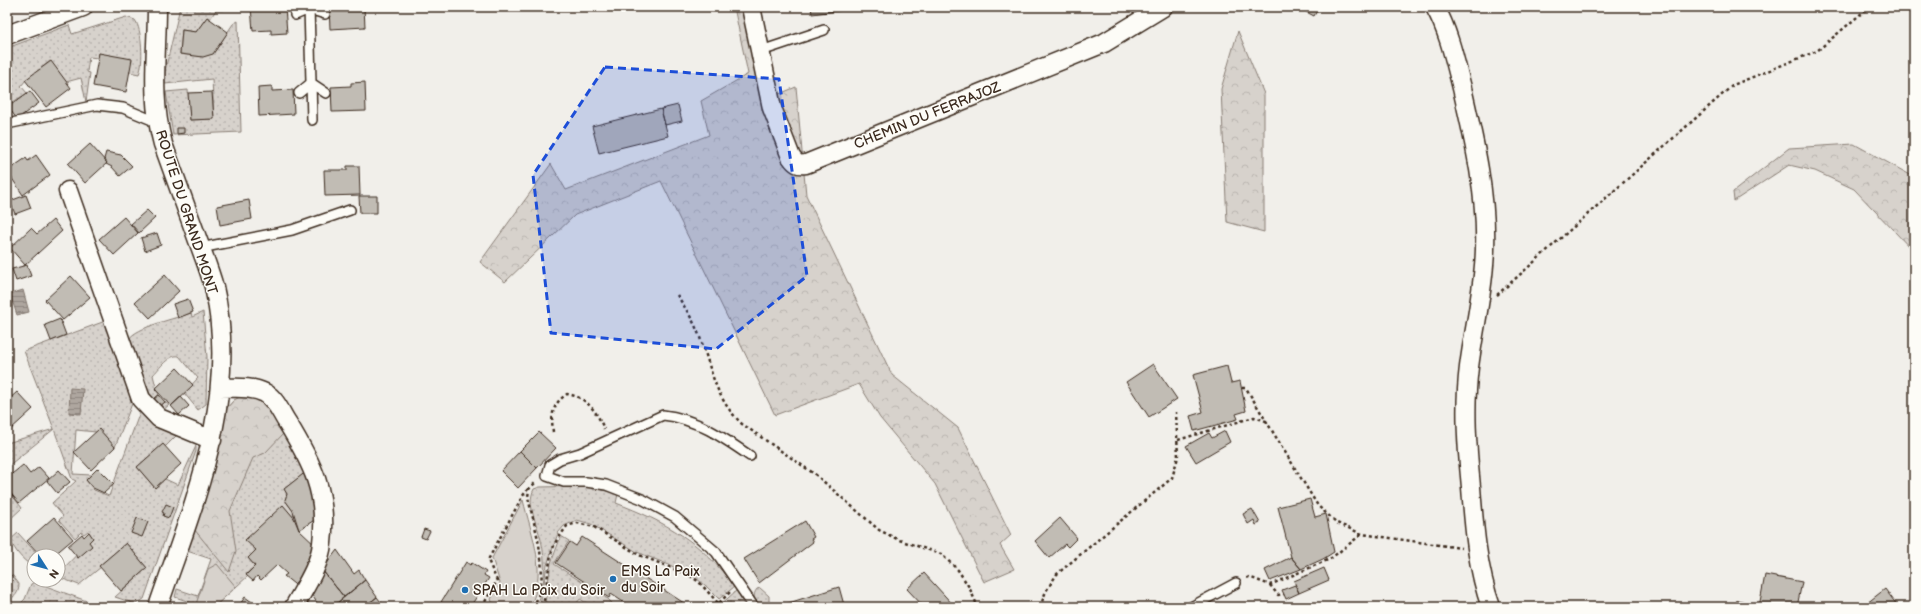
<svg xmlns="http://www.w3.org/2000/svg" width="1921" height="614" font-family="'Balsamiq Sans',sans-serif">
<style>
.grass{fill:url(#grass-dots);stroke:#897e75}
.forest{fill:url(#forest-crowns);stroke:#897e75}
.park{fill:#d7d2cc;stroke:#897e75}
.water{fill:url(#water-rules);stroke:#80746b}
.building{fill:#c1bcb4;stroke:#3b2a1e}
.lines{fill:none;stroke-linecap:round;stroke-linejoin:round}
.lane-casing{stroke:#3b2a1e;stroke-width:12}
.street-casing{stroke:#3b2a1e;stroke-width:21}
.path{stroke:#3b2a1e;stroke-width:2.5;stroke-dasharray:3 3;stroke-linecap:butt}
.lane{stroke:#fdfcf7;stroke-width:9}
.street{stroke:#fdfcf7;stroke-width:18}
.marked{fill:#1d4ed8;fill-opacity:0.2;stroke:#1d4ed8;stroke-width:3;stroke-dasharray:8 5;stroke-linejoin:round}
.poi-dot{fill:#1f6fb2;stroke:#fdfcf7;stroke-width:1.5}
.labels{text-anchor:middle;stroke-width:3;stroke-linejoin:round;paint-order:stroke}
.street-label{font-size:14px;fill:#3b2a1e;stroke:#fdfcf7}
.poi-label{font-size:14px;fill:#3b2a1e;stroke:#fdfcf7;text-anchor:start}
</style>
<defs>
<pattern id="grass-dots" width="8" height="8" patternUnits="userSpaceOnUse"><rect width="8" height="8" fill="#d7d2cc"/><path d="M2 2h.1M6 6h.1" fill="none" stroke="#b9b4af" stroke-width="1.8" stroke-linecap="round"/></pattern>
<pattern id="forest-crowns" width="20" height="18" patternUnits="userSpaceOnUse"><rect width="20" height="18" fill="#d7d2cc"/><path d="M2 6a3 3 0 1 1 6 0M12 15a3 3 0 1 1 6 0" fill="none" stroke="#b9b4af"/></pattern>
<pattern id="water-rules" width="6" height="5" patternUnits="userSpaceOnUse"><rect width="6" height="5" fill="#aea69f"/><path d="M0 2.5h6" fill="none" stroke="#8f8781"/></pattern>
</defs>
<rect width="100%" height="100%" fill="#f1efea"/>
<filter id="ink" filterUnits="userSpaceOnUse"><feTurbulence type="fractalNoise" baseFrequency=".025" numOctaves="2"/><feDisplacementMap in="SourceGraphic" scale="8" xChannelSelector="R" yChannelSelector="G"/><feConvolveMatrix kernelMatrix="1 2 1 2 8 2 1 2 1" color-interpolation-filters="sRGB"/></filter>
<g filter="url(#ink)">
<path class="grass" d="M180,7H225L224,10H216L210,19L207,17L196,32L182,30L180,54C219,59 212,54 233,24L238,21L241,132L173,135L166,92L188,90L190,120L214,119L212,79L165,84V71Z
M126,17L135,20C142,29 144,63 139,74L129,72L99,53L98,58L89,57L87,72L90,73L86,102L81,78L66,82L50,61L26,80L21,86L27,93L10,104L7,100V48L69,25L72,34Z
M203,312L207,357L206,404L198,410L184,393L198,378L179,356C169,354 159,369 153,375L156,387L155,389L159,394L154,399L160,406L165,402L169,405L162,411C144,392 138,364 129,339C136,327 177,318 191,313L192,317Z
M108,320L135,396L115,447L99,429L96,432L76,430L73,474L91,475L86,480L94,490L109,496L141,409L178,434L165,447L163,444L137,467L155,488L165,479L178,485L196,446V451L144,599L136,604L115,597L147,568L126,543L99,566L101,567L79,585L58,577V574L93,538L88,531L84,534L81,532L75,538L59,520L63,516L52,503L76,481L72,479L54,429L7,467V443L54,429L24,351Z
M264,399L307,471L284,489L287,494L285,500L293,511L294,518L283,506L256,550L248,558L255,566L246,574L248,576L214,607H195L196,604L175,597L177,589L198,596L211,559L187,551L218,453L227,408L234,400Z
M587,486L618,494L616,503C664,521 704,543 734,587L719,599L705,585L689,573L637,552L591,524L577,520L564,526L558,533L547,565L540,607H536C546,587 546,561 541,540C537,523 526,505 534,489L540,487Z
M7,489L22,508L7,522Z
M18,533L39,556H34V567C22,560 16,552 10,540Z
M561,536L569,541L554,564L608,599L612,603L611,606L593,607L580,599L574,607H558L545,603L551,563Z
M7,574L13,576L19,584C19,593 15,598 7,599Z
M35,582L103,607H17L25,599L31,584Z
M760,588L769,596V607H759C754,602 752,595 757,589Z
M737,590L745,607H718Z"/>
<path class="forest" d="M734,7H757L777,95L796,87L806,195L892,375L958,428L1011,535L1000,545L1014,569L984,582L935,484L880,418L859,384L775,415L661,181L575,215L505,282L480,262L551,164L566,190L709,135L701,101L748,74Z
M1238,31L1264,94V232L1227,222L1221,89Z
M1854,144L1914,177V252L1854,189L1815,171L1789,165L1734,201L1733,192L1789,148Z
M242,396L264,399L284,433L265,453L253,458L230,511L236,551L229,572L194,529L218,453L227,408L234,400Z"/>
<path class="park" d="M523,500C531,533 549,576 529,607H503L492,602L491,599L500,583L492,558Z
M217,564L236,587L214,607H195L208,569Z"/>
<path class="water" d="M23,290L29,312L17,315L10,294Z
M70,388L83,389L81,414L69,413Z"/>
<path class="building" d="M251,7H285L287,33L271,34V30L253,31Z
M329,7H364L365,27L330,29Z
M811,7H869L812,14Z
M1297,7H1319L1314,16Z
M207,17L228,32L213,54L203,57L180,54L182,30L196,32Z
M99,53L132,59L126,92L93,86Z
M51,61L71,88L46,107L25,80Z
M365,82L366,111L332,112L331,87L351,86V83Z
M272,86V91L293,90L294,114L259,116L258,87Z
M30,91L39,103L17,119L8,107Z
M212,92L214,119L190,120L188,93Z
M678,105L682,121L665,125L661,109Z
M661,109L668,136L599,153L592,126Z
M177,128H184V133L177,134Z
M90,144L107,163L85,183L68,164Z
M106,152L121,155L132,166L120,176L112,167L106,164L107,163L104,159Z
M36,155L50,175L23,195L7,171L26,158L28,161Z
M347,166H359L360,195L325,196L324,170H347Z
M26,195L31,208L15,214L10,201Z
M359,196H377V213H360Z
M249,200L252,219L220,225L217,206Z
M147,210L155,218L139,233L131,224Z
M124,217L138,233L114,255L99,239Z
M53,220L62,231L25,265L10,248L31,228L37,234Z
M157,233L161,245L145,251L141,238Z
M27,265L31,276L16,281L12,269Z
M165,275L179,291L150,318L135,302Z
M71,276L90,297L63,320L45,300Z
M188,299L193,312L178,318L173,304Z
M60,319L66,335L51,341L45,325Z
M1153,364L1177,399L1149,417L1126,382Z
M1227,366L1231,383L1240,381L1246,411L1236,414L1238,419L1194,431L1190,416L1203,412L1193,375Z
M177,368L193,385L171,406L155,389Z
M17,392L33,409L10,430L7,427V401Z
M159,395L165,402L160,406L154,399Z
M181,397L189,406L179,415L171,406Z
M99,429L115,447L91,470L74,452Z
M1225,431L1230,442L1196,462L1186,446L1209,433L1212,438Z
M539,432L556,448L537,468L520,451Z
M163,444L181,464L155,488L137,467Z
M520,451L537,468L518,488L501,471Z
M23,465L30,474L39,467L49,478L19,503L7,489V478Z
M98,468L114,484L104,493L93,488L86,480Z
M59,470L70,482L57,493L47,481Z
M307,471L319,517L299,530L293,511L285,500L287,494L284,489Z
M1310,499L1315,517L1326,514L1334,552L1323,559L1301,569L1291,557L1278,507Z
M166,504L173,507L169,518L163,516L164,513L162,512Z
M283,505L294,518L299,530L318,548L305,562L310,567L294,584L284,576L287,574L277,565L261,580L257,576L253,581L246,575L255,566L248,558L256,550L245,540Z
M1252,509L1260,523L1256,525L1254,520L1248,524L1243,514Z
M54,517L73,539L53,556H41L27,541Z
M137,518L148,522L142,537L131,533Z
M1060,518L1077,538L1068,547L1065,544L1049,558L1035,541Z
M805,521L814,537L811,539L813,542L759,583L744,559Z
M424,529L430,531L426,539L421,537Z
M89,532L93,538L89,542L92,546L78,558L68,546L82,534L84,537Z
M582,537L687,605L691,607H631L611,594L609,598L556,563L570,542L576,546Z
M126,543L147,568L121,591L99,566Z
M337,550L354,574L359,570L365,580L344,597L322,570Z
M1291,557L1301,569L1270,581L1265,570Z
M466,562L470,565L472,563L486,572L484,575L489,578L470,607H442L444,604L441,602Z
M1324,568L1329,580L1299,593L1294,581Z
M322,570L344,597L332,607H320L307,588Z
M924,573L955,607H924L907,589Z
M1765,575L1802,582L1797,607H1759Z
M365,580L377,597L364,607H336L335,605Z
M1295,585L1299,593L1286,599L1282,590Z
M839,587L844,605L840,607H776Z
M1885,589L1897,605L1895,607H1862Z
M245,597L259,607H238Z
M377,597L385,607H364Z
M1737,600L1746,602L1745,607H1736Z"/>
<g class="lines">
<g class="lane-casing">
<path id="lane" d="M309,7L312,120
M295,15L309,9L325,14
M761,51L824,30
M299,93L311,83L326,93
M7,124L97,105L123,108L157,122
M200,248L292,230L350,210
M750,456C724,438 695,418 663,415L580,453L560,459L550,465L547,476L564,482H586L606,485L642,499L675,517L716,552L754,607
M1191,607L1236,583"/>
</g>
<g class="street-casing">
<path id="street" d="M157,7C157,56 150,97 163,144C174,175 185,205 196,235C202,252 209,269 214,287C240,397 193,505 158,607
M751,7L772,108L791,157C796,164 798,165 806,164L1104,43L1163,7
M1435,7C1449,32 1455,61 1462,88C1474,140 1487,195 1485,249C1484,289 1474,328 1469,367C1464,407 1467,447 1471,487C1474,527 1477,568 1491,607
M7,35L83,7
M68,191L141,399L159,418L212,440
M220,388C236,388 251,386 265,393C276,399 281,413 287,422C312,463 328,493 322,543C320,565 305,587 294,607"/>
</g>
<path class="path" d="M677,295C684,306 692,318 697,330C712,366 712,395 742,424L816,475L879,530L899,540L941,554L958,570L969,587L978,607
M1497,295L1733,85L1817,51L1869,7
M1242,388H1246L1318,506L1337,523L1362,534L1461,548
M553,432C551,415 552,404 567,394C587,397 597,412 604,429
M1178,440L1254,417L1266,421
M1247,578L1249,577L1270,585L1330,559L1362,534
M1270,585L1278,595L1284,594
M482,607L497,581L488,560L522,497L528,489
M533,607C552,575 535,531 528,497L529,489L536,482
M543,607L551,554L555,543L567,526L577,523L594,527L639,555L689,575L699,582L718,603
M715,607L730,592
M1040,607L1046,591L1057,574L1172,478L1178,457L1176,412"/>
<use href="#lane" class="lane"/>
<use href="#street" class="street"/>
</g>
</g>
<path class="marked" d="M605,67L779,79L807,276L716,349L551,333L533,175Z"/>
<g class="poi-dot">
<circle cx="613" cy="579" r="4"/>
<circle cx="465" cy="590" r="4"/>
</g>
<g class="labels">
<g class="street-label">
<text transform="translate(927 115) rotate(-22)" y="5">CHEMIN DU FERRAJOZ</text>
<text transform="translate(187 212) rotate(72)" y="5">ROUTE DU GRAND MONT</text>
</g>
<g class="poi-label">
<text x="621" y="576">EMS La Paix<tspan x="621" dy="16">du Soir</tspan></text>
<text x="473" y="595">SPAH La Paix du Soir</text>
</g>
</g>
<rect width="1921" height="614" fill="none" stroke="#fdfcf7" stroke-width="24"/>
<rect x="12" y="12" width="1897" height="590" fill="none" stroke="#3b2a1e" stroke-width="1.5" filter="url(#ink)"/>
<g transform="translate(46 568) rotate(126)"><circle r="19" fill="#fdfcf7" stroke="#afa8a0"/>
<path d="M0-3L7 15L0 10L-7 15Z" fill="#1f6fb2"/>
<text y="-6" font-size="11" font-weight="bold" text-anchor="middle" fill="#3b2a1e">N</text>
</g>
</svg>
